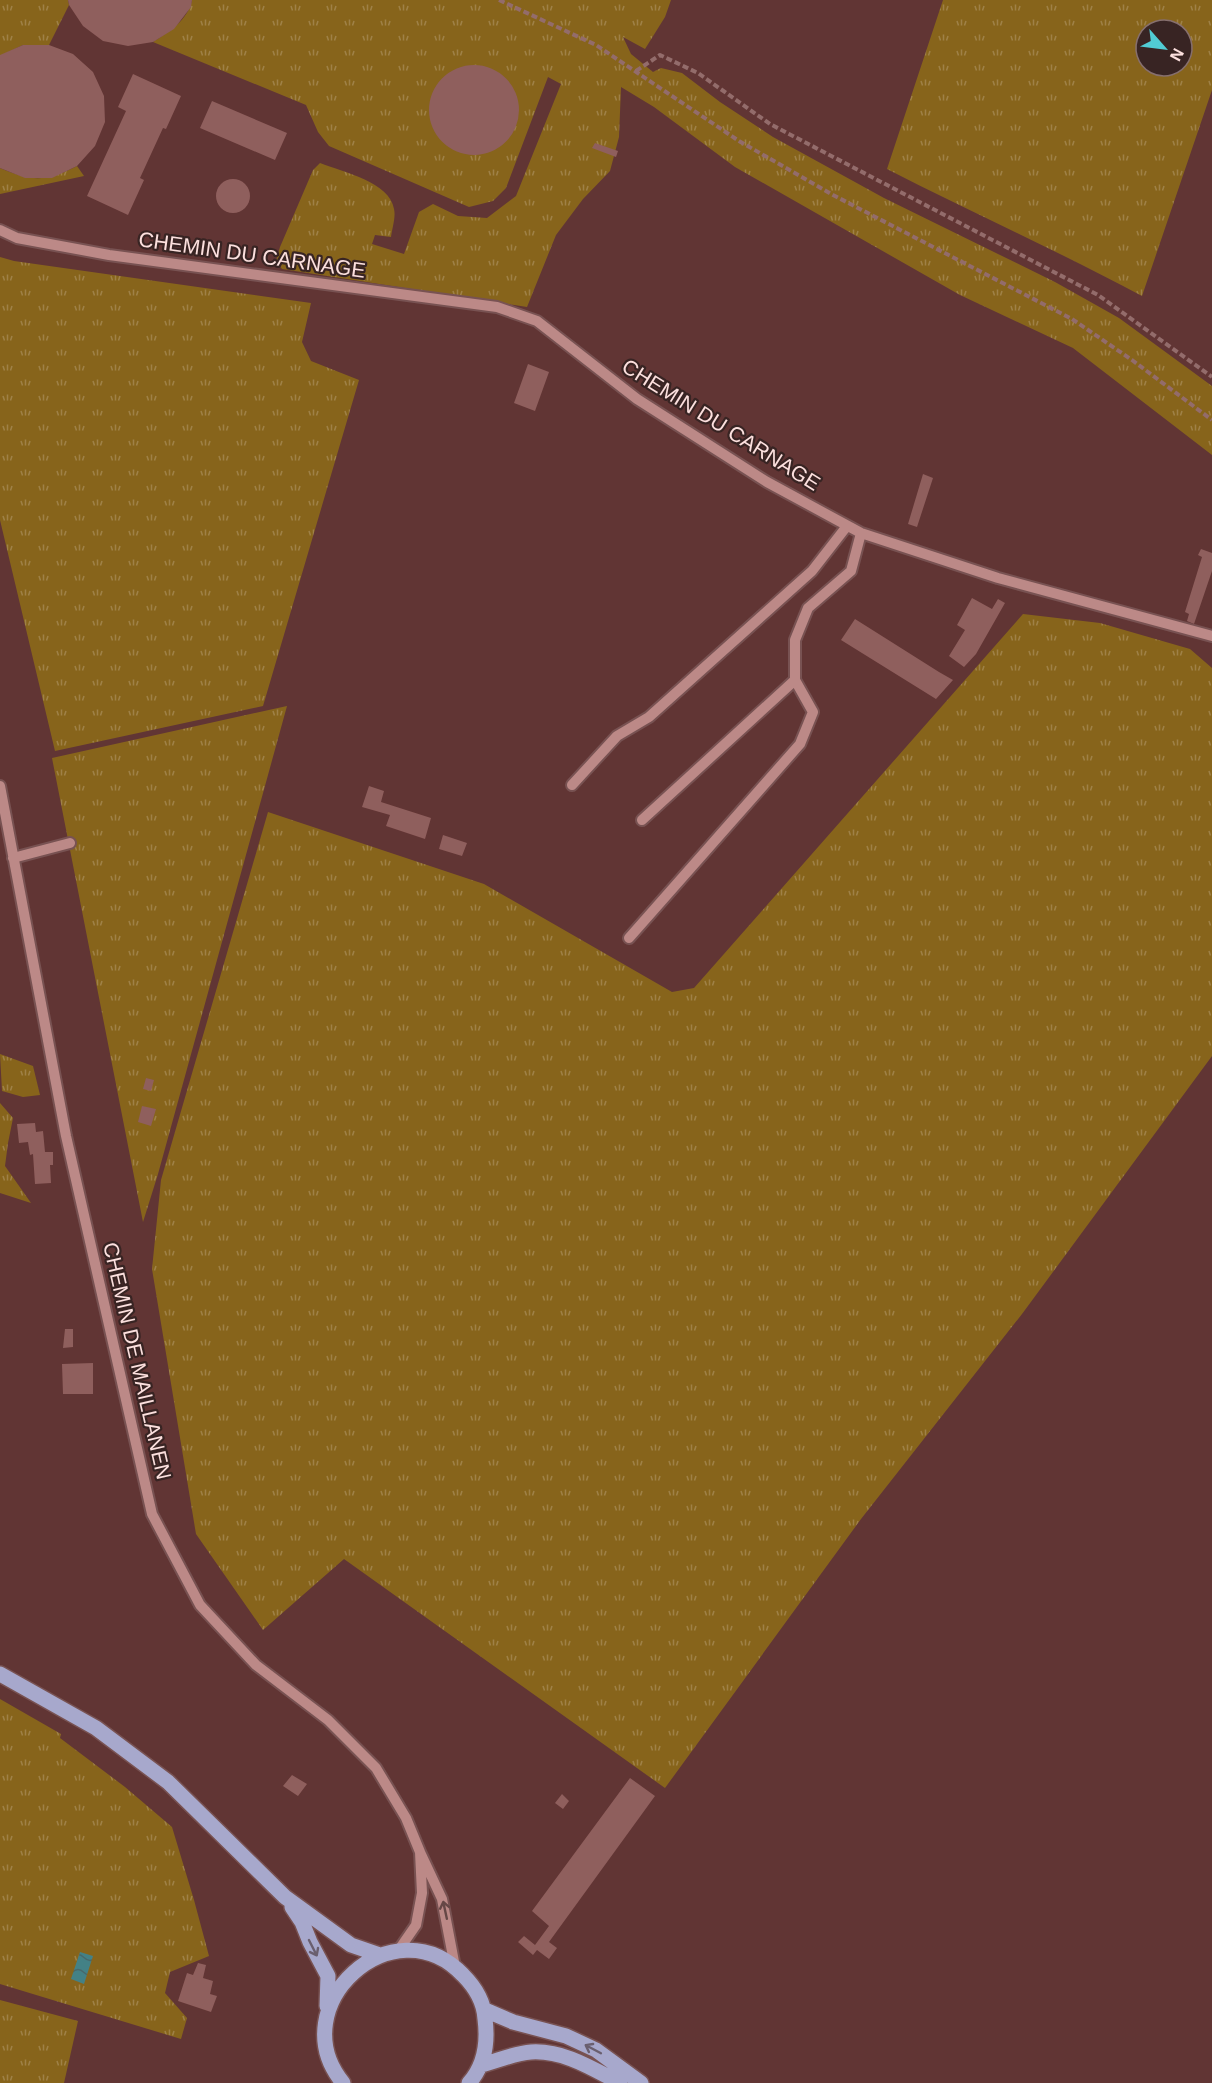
<svg xmlns="http://www.w3.org/2000/svg" width="1212" height="2083" font-family="Helvetica,sans-serif">
<style>
.grass{fill:url(#grass-tufts);fill-rule:evenodd}
.water{fill:url(#water-waves)}
.building{fill:#8f5f5d}
.lines{fill:none;stroke-linecap:round;stroke-linejoin:round}
.minor-casing{stroke:#785252;stroke-width:14}
.major-casing{stroke:#785252;stroke-width:18}
.path{stroke:#936c6b;stroke-width:4;stroke-dasharray:6 3;stroke-linecap:butt}
.minor{stroke:#bc8987;stroke-width:10}
.major{stroke:#a7a8cc;stroke-width:15}
.oneway{stroke:#664746}
.oneway2{stroke:#6a5f6f}
.labels{text-anchor:middle;stroke-width:4.5;stroke-linejoin:round;paint-order:stroke}
.street-label{font-size:21px;fill:#fce0de;stroke:#382423}
</style>
<defs>
<pattern id="grass-tufts" width="24" height="20" patternUnits="userSpaceOnUse" patternTransform="scale(1.5)"><rect width="24" height="20" fill="#87641b"/><path d="M3 7l-1-3M5 7V3M7 7l1-3M15 17l-1-3M17 17v-4M19 17l1-3" fill="none" stroke="#9f8147"/></pattern>
<pattern id="water-waves" width="16" height="10" patternUnits="userSpaceOnUse" patternTransform="scale(1.5)"><rect width="16" height="10" fill="#438186"/><path d="M0 5q4-4 8 0t8 0" fill="none" stroke="#47686b"/></pattern>
</defs>
<rect width="100%" height="100%" fill="#613534"/>
<path class="grass" d="M0,0H68L69,5L49,45H23L0,56Z
M192,0H671L665,17L645,49L623,37L631,54L653,72L661,68L682,73L720,102L773,137L884,198L1055,282L1119,318L1212,386V455L1073,348L960,295L735,167L654,107L621,87L619,137L610,171L583,199L556,235L527,307L282,269L276,261L280,247L313,170L320,163C343,172 390,182 394,209C396,217 392,229 391,237L375,235L372,244L404,254L419,212L433,204L458,216L487,218L516,196L561,84L548,77L506,188L493,201L469,207L329,146L318,132L306,105L153,42C169,32 188,20 192,0Z
M943,0H1212V90L1142,296C1058,251 971,212 887,169ZM1146,30H1182V66H1146Z
M77,166L84,176L0,194V168C34,182 44,182 77,166Z
M0,257L14,261L311,303L302,342L311,361L359,380L263,706L55,751L0,520Z
M1023,614L1100,623L1190,649L1212,668V1056L1022,1314L861,1519L665,1788L344,1559L263,1630L196,1534L152,1269L161,1180L268,812L484,884L672,992L694,988Z
M287,706L158,1174L143,1222L52,758Z
M0,1054L33,1066L40,1095L23,1097L2,1091Z
M0,1103L13,1118L8,1143L5,1166L31,1203L0,1193Z
M0,1699L61,1734L60,1738L125,1787L172,1827L194,1900L209,1956L170,1972L165,1993L187,2018L181,2039L0,1984Z
M0,2000L78,2021L64,2083H0Z"/>
<path class="water" d="M80,1952L93,1956L84,1984L71,1979Z"/>
<path class="building" d="M68,0H192L191,7L174,29L153,42L128,46L103,41L83,26L69,5Z
M23,45H49L73,54L93,72L104,96L105,122L95,146L77,166L52,178H25L0,168V55Z
M429 110a45 45 0 1 1 90 0a45 45 0 1 1-90 0Z
M133,74L181,96L166,129L163,128L140,178L144,180L128,215L87,196L126,111L118,107Z
M212,101L287,133L275,160L200,128Z
M595,143L618,151L616,157L592,148Z
M216 196a17 17 0 1 1 34 0a17 17 0 1 1-34 0Z
M528,364L549,372L535,411L514,403Z
M923,474L933,478L917,527L908,524Z
M1201,549L1212,553V571L1194,624L1187,621L1189,614L1185,612L1202,557L1198,555Z
M972,598L992,609L998,599L1005,603L976,654L964,667L949,656L965,630L957,625Z
M855,619L939,672L953,680L936,699L841,640Z
M369,786L384,791L381,802L431,818L425,839L386,826L390,815L362,807Z
M443,835L467,843L462,856L439,849Z
M146,1078L154,1080L151,1091L143,1089Z
M142,1106L156,1109L151,1126L138,1122Z
M35,1123L36,1132L43,1131L45,1152H53V1165H50L51,1183L35,1184L33,1154L30,1155L28,1142L19,1143L17,1124Z
M65,1329H73V1347L63,1348Z
M93,1363V1394H63L62,1364Z
M292,1775L307,1784L298,1796L283,1786Z
M630,1778L655,1796L549,1942L557,1948L549,1959L537,1950L533,1955L518,1942L524,1936L535,1945L549,1926L532,1911Z
M562,1794L569,1801L563,1809L555,1803Z
M198,1963L206,1965L203,1978L213,1981L210,1994L217,1996L211,2012L178,2001L187,1973L193,1975Z"/>
<g class="lines">
<g class="minor-casing">
<path id="minor" d="M0,230L17,238L109,255L497,307L537,321L637,399L767,482L861,533L998,578L1212,636
M572,785L617,736L649,717L812,571L847,526
M0,786L66,1136L152,1514L200,1605L256,1665L328,1720L376,1768L406,1818L420,1852
M642,820L795,680V640L808,608L851,571L861,533
M13,858L70,843
M629,938L800,744L813,712L795,680
M398,1951L416,1925L422,1893L420,1852L442,1899L455,1967"/>
</g>
<g class="major-casing">
<path id="major" d="M0,1674L96,1728L168,1782L285,1897L351,1945L380,1955
M292,1907L302,1922L310,1942L328,1976L327,2006
M485,2010L513,2022L566,2036L596,2050L641,2083
M481,2065C497,2061 515,2053 531,2052C564,2050 593,2069 620,2083
M343,2083C280,2006 394,1902 463,1975C475,1987 484,2002 485,2019C488,2042 485,2065 469,2083"/>
</g>
<path class="path" d="M499,0L596,45L739,141L833,195L1072,319L1132,360L1212,420
M636,71L660,55L698,73L770,124L1098,295L1212,377"/>
<use href="#minor" class="minor"/>
<use href="#major" class="major"/>
</g>
<defs><path id="oneway-shaft" d="M-6 0H5M1.5-3L5.5 0L1.5 3" fill="none" stroke-width="1.6" stroke-linecap="round" stroke-linejoin="round" transform="scale(1.5)"/></defs>
<use class="oneway" href="#oneway-shaft" transform="translate(445 1910) rotate(-102)"/>
<g class="oneway2">
<use href="#oneway-shaft" transform="translate(313 1948) rotate(63)"/>
<use href="#oneway-shaft" transform="translate(593 2049) rotate(-152)"/>
</g>
<g class="labels">
<g class="street-label">
<text transform="translate(252 255) rotate(8)" y="7">CHEMIN DU CARNAGE</text>
<text transform="translate(721 425) rotate(32)" y="7">CHEMIN DU CARNAGE</text>
<text transform="translate(137 1361) rotate(77)" y="7">CHEMIN DE MAILLANEN</text>
</g>
</g>
<g transform="translate(1164 48) rotate(118)"><circle r="28" fill="#382423" stroke="#866f6e" stroke-width="1.5"/>
<path d="M0-4.5L10 22L0 15L-10 22Z" fill="#51ccd4"/>
<text y="-9" font-size="16" font-weight="bold" text-anchor="middle" fill="#fce0de">N</text>
</g>
</svg>
